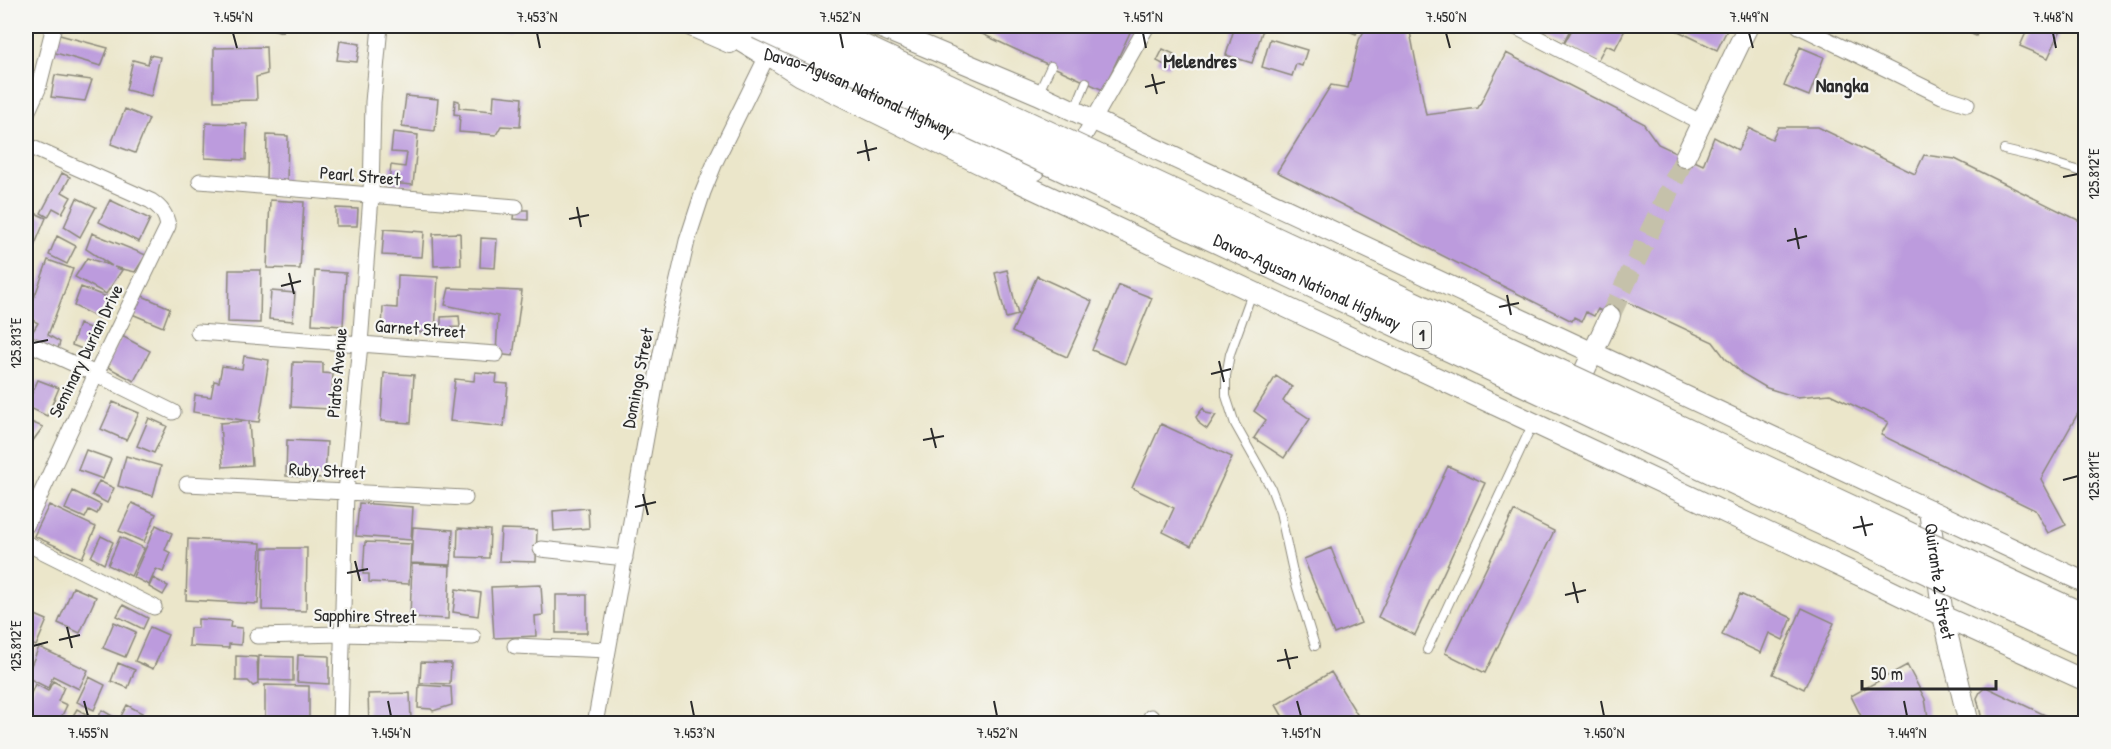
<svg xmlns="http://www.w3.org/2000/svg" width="2111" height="749" font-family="'Patrick Hand',sans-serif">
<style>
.building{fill:#bc9bdd}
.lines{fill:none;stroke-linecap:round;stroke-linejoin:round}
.tertiary-tunnel{stroke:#c5c1aa;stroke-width:20;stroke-dasharray:20 10;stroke-linecap:butt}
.service-casing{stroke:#8b887a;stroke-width:10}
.minor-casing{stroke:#8b887a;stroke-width:17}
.tertiary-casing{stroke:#8b887a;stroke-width:22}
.trunk-casing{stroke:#8b887a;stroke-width:28}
.service{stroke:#fff;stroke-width:8}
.minor{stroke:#fff;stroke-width:15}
.tertiary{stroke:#fff;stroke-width:20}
.trunk{stroke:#fff;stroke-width:26}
.trunk-bridge-casing{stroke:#8b887a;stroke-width:28;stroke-linecap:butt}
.trunk-bridge{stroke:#fff;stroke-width:26}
.ticks{fill:none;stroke:#2b2b2b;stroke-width:2}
.labels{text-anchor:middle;stroke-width:4.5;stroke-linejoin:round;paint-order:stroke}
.shield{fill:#f6f6f2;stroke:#686867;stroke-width:1.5}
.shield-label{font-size:16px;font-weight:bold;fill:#2b2b2b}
.street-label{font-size:18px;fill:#2b2b2b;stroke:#f6f6f2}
.neighbourhood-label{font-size:20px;font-weight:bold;fill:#2b2b2b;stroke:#f6f6f2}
.neatline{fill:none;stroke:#2b2b2b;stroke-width:2}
.ticks-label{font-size:15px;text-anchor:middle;fill:#2b2b2b}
</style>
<rect width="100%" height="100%" fill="#f6f6f2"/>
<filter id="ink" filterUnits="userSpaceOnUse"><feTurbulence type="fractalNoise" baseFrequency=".0167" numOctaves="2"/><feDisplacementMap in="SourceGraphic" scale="12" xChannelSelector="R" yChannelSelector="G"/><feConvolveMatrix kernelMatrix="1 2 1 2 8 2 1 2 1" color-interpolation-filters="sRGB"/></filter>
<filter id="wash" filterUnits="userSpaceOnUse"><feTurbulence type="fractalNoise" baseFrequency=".008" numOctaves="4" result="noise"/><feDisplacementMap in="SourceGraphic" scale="24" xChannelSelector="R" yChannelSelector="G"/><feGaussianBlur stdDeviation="1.35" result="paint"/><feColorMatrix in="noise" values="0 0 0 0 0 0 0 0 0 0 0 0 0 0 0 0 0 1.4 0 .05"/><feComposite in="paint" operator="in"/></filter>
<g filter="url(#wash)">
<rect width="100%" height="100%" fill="#ebe6ca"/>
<g id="blocks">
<path class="building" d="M270,26H283L282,32L269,28Z
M422,26H441L439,32Z
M965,26H1133L1103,90Z
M1235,26H1264L1252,63L1226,55Z
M1336,26H1360L1356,34Z
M1367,26H1409L1426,115L1478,108L1506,53L1643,123L1658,144L1703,165L1714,137L1738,150L1749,128L1772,139L1778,127H1818L1915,174L1924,155L1955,159L2086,224V399L2041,479L2066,525L2048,533L2035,510L1881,435L1888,422L1830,394L1797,397L1767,388L1743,374L1725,358L1713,342L1623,300L1614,318L1598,309L1594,316L1586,312L1582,321L1574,317L1572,321L1277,172L1331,85L1348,88L1359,40Z
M1538,26H1572L1563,43L1537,29Z
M1574,26H1627L1615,49L1606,45L1597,61L1564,44Z
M1668,26H1729L1717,50Z
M1954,26H1981L1976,36Z
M2029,26H2052L2061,30L2048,58L2020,46Z
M490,27V26H512L511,31Z
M56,34L108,48L101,66L52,52Z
M1270,39L1307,50L1302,66L1296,64L1292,76L1262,67Z
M340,41L360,44L357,62L337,60Z
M266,47L267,74L256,77L257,100L214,101V48Z
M1800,47L1824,57L1809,96L1784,86Z
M1163,49L1174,54L1168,67L1157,61Z
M150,55L160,57L151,96L126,90L133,60L148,64Z
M55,75L92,80L85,101L51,97Z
M26,83L31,86L26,98Z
M494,95L522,98L520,127L501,126L496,135L459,132L460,115L454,114L455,100L459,101V108L493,111Z
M406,96L438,99L435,131L402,127Z
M125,109L149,119L135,153L111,144Z
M206,123L247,124L246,160L205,158Z
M393,132L418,135L413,185L389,183L391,165L405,167L407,153L391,152Z
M267,135L288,136L287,183L266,182Z
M62,173L70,177L62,192L71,197L62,213L53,208L48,217L41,213Z
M77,198L96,207L80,237L64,227Z
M110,200L150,219L139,242L99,222Z
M270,200L304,202L300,269L267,268Z
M336,208L358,209L357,226H336Z
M26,209L46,218L33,249L26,246Z
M514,210H528V220L513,219Z
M384,229L424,232L422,257L382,255Z
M92,233L146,255L135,272L114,267L122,270L106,294L75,277L87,258L112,266L86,249Z
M460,233L461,265L434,266L433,234Z
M57,236L76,246L67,264L49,255Z
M481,238L497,239L495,268L480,267Z
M48,260L73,269L48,335L60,342L57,352L28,339L38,323L27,317Z
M229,270H261L260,323L228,322Z
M1007,270L1018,315L1006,318L995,273Z
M315,271L346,273L343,326L312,324Z
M398,275L438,277L435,333L382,330L383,307L397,308Z
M1037,276L1092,301L1067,357L1012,332Z
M1119,285L1152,298L1125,364L1092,350Z
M81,287L109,298L98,318L74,306Z
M449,288L522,291L513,356L496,354L498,316L445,305Z
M271,291L295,293L293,321L269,319Z
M140,295L170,308L163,327L132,314Z
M459,316L460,327L441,328V317Z
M79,324L98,331L85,350L72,345Z
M122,336L150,351L134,381L106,366Z
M244,356L269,360L259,422L249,421L252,465L223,467L220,423L248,421L193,412L195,395L211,397L214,381L219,382L222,366L242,369Z
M26,361L31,364L26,378Z
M293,362L323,363V373L333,374L331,409L291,407Z
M475,372L497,374L496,383L508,384L504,427L450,421L455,379L474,381Z
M384,373L414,375L411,423L381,421Z
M1276,376L1292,387L1283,401L1310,419L1284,458L1254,438L1266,420L1254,411Z
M38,380L59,388L47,416L26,406Z
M113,402L139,413L126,440L101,429Z
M1203,408L1206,413L1216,415L1207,429L1200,424L1196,417Z
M149,418L167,426L154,453L137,446Z
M26,420L43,427L29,446L26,445Z
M1161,424L1232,457L1191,546L1163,532L1174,508L1132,488Z
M287,440L327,442L325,478L286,476Z
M86,450L111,459L103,479L78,470Z
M126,456L161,466L153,496L118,486Z
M1448,466L1485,483L1415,635L1378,617Z
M99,481L114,488L107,503L92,495Z
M73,491L101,505L97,514L89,510L85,518L65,509Z
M132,503L156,514L144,542L119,531Z
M359,503L413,507L411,540L356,536Z
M49,505L96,527L82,558L34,536Z
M588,508L589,528L554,531L553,511Z
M1514,511L1554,531L1485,673L1445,653Z
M156,525L172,533L165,550L171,553L163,572L156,569L149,585L133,577Z
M413,527L453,530L451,565L411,563Z
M458,528L490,530L489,558L457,557Z
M501,529L537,530L536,562L499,561Z
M101,536L113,542L104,564L91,557Z
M120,537L144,548L131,576L108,565Z
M188,539L261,543L258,604L186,600Z
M365,542L411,544L409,584L369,582V574H363Z
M263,548H307L306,611L262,610Z
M1331,548L1361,623L1334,634L1304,559Z
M412,564L450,566L448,619L410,617Z
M153,578L168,586L163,595L149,587Z
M541,585L543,615L535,616L536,636L494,638L491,587Z
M73,587L96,597L80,633L58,623Z
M456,589L481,593L478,616L453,612Z
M1740,594L1792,618L1783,640L1769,633L1761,653L1722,635Z
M556,595H587V633H556Z
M123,605L148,618L143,629L117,616Z
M1802,608L1834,623L1804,689L1773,674Z
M26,611L47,620L36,646L26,642Z
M198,619L231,621L230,627L242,628L241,645L229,644V648L189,646L190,628H198Z
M114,622L136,632L125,657L103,648Z
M150,627L168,635L153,669L135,661Z
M39,647L88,670L79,689L53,676L48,688L26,677Z
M298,655L329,656V684L297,682Z
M236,656L257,657L258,684L253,686L248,681H236Z
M259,656L293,657V681L258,680Z
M421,662L451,663L450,684L420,683Z
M118,663L135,670L128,688L111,681Z
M1907,665L1925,699L1929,724H1865L1851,696Z
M1331,672L1363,724H1287L1276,705Z
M89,677L105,685L94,710L77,702Z
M53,681L64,687L58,701L67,705L58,724H31L26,721V705L35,684L48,691Z
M265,685L309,686V722L265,721Z
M419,685L451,687L452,705L433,711L431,709L418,708Z
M1986,687L2064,724H1983L1977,698L1980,692Z
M410,693L411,721L369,724L368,694Z
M127,705L142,713L137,724H68L77,709L97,720L102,710L119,720Z"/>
</g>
</g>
<g filter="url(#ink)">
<use href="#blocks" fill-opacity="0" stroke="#8b887a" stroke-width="1.5"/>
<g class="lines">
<path class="tertiary-tunnel" d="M1610,316L1685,157"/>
<g class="service-casing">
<path id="service" d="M1038,94L1051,66
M1075,109L1086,82
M2004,150L2034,157L2086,173
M1252,293L1230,354L1226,376V396L1235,424L1271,488L1280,512L1295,581L1315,646
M1427,650L1533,423"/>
</g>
<g class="minor-casing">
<path id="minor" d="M1514,26L1702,123
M1799,26L1942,96L1967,104
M26,115L38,89L54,26
M1082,140L1147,26
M26,145L151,201C161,208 166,214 168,226L96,374L26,526
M200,181L516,207
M198,332L496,354
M26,342L96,374L173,412
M187,484L465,498
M26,543L154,607
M541,549L625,558
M257,636L341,634L473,637
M515,646L608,650
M1151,717L1153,724
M340,724L346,492L360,344L371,196L373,102L380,26
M595,724L661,353L687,241L703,192L716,160L768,54"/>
</g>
<g class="tertiary-casing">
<g id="tertiary">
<path d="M691,26L730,43"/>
<path d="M877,26L1038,94L2086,583"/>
<path d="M779,62L801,76L978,163L1869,580L1943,616L2086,681"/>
<path d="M1685,157L1748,26"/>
<path d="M1583,374L1610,316"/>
<path id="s1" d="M1929,510L1943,616L1969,724"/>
</g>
</g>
<g class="trunk-casing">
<g id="trunk">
<path id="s2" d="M716,26L737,35L768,54L805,64L1033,168"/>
</g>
</g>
<use href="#service" class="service"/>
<use href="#minor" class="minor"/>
<use href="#tertiary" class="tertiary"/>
<use href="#trunk" class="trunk"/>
<g class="trunk-bridge-casing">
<g id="trunk-bridge">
<path id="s3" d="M758,26L2086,645"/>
<path d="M816,26L2086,618"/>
</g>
</g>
<use href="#trunk-bridge" class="trunk-bridge"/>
</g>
</g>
<path class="ticks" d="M233,33L237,48M537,33L540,48M840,33L843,48M1143,33L1146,48M1446,33L1450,48M1749,33L1753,48M2053,33L2056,48M1152,74L1157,94M1145,87L1165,82M865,140L869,161M857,153L877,148M2063,177L2078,174M577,207L581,227M569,219L589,215M1795,228L1799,249M1787,241L1807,236M289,273L294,294M281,286L301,281M1507,295L1511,315M1499,307L1519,303M33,343L48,340M1219,361L1224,382M1211,374L1231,369M931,428L936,448M923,440L944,436M2063,480L2078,476M643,494L648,515M635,507L656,502M1861,516L1866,536M1853,528L1873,524M355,561L360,581M347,573L368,569M1573,582L1578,603M1565,595L1586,590M67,627L72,648M59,640L80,635M33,646L48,642M1285,649L1290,669M1277,661L1298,657M84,701L88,716M388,701L391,716M691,701L694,716M994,701L997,716M1297,701L1301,716M1601,701L1604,716M1904,701L1907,716"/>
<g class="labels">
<rect class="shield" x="1413" y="322" width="18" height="26" rx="4.5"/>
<g class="shield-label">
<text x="1422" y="341">1</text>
</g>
<g class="street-label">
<text dy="6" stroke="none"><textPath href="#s2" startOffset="158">Davao-Agusan National Highway</textPath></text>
<text transform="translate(360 176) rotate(5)" y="6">Pearl Street</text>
<text dy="6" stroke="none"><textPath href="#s3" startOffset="606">Davao-Agusan National Highway</textPath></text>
<text transform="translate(420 329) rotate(4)" y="6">Garnet Street</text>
<text transform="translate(86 351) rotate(-64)" y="6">Seminary Durian Drive</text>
<text transform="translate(337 373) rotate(-85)" y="6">Piatos Avenue</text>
<text transform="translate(638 378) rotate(-79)" y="6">Domingo Street</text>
<text transform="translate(327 471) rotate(3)" y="6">Ruby Street</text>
<text dy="6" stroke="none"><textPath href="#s1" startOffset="72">Quirante 2 Street</textPath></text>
<text transform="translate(365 616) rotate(1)" y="6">Sapphire Street</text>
</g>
<g class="neighbourhood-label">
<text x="1200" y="68">Melendres</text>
<text x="1842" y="92">Nangka</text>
</g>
</g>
<rect width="2111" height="749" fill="none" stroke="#f6f6f2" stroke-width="66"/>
<path d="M1862 680v9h134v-9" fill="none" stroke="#2b2b2b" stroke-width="3"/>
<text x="1871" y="680" font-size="18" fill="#2b2b2b" stroke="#f6f6f2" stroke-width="4.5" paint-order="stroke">50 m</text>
<rect x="33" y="33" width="2045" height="683" class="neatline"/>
<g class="ticks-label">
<text x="233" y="22">7.454°N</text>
<text x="537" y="22">7.453°N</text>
<text x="840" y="22">7.452°N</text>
<text x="1143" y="22">7.451°N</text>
<text x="1446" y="22">7.450°N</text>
<text x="1749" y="22">7.449°N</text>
<text x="2053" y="22">7.448°N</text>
<text transform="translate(2094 174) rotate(-90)" y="5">125.812°E</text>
<text transform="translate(16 343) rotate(-90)" y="5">125.813°E</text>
<text transform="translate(2094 476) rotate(-90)" y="5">125.811°E</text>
<text transform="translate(16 646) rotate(-90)" y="5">125.812°E</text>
<text x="88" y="738">7.455°N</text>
<text x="391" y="738">7.454°N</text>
<text x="694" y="738">7.453°N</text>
<text x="997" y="738">7.452°N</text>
<text x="1301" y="738">7.451°N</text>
<text x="1604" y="738">7.450°N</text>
<text x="1907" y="738">7.449°N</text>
</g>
</svg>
